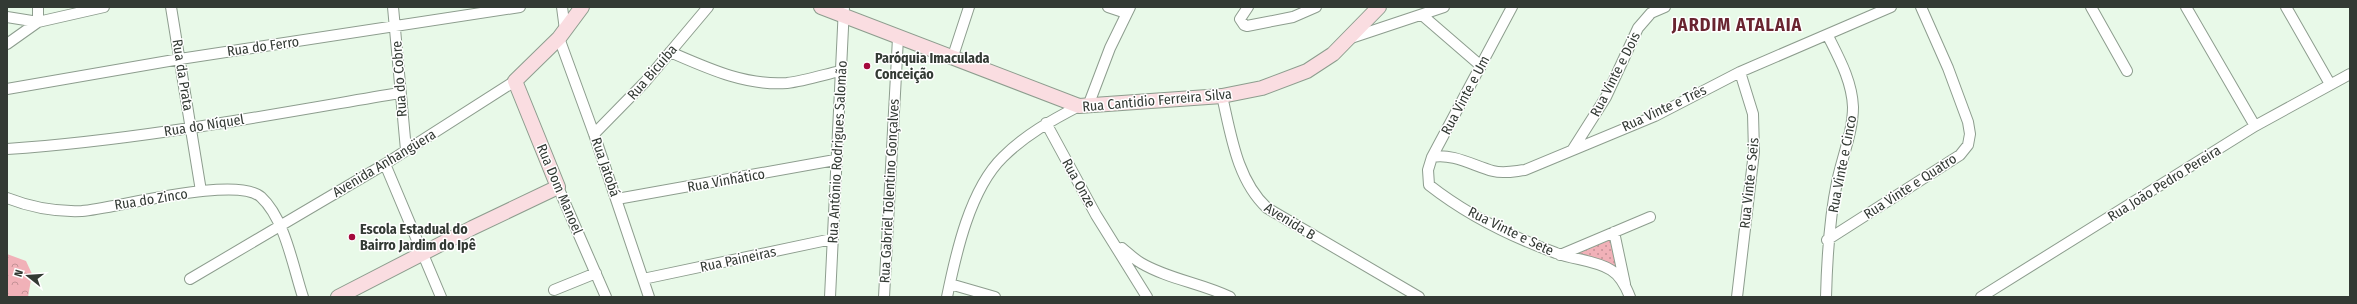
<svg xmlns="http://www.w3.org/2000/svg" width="2357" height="304" font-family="'Fira Sans Condensed',sans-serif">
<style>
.green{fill:url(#green-dots)}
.forest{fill:url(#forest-crowns)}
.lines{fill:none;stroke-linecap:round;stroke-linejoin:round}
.street-casing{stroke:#8d9d8e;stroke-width:12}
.secondary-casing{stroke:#8d9d8e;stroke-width:16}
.street{stroke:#fff;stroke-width:10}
.secondary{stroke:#fadde1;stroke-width:14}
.poi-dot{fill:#a4093c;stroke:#fff;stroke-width:1.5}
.labels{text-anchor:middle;stroke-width:3;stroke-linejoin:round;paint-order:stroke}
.street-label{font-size:14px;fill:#333a34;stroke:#fff}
.poi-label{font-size:14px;font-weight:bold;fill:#333a34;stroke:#fff;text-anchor:start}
.district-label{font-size:18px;font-weight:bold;letter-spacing:1px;fill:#692430;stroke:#fff}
</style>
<defs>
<pattern id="green-dots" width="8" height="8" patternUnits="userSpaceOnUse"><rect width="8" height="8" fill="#f1b1b8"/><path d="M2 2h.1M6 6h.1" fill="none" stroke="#c49196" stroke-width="1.8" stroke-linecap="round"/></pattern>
<pattern id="forest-crowns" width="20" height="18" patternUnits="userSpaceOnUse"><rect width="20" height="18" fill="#f1b1b8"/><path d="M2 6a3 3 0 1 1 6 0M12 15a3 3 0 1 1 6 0" fill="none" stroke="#c49196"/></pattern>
</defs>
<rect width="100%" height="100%" fill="#e8f9e8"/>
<path class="green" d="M1610,240L1617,271L1574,255Z"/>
<path class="forest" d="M7,254L26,261L32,274L28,297H7Z"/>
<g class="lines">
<g class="street-casing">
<path id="street" d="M171,7L201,191
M393,7L406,150
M562,7L565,30
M1108,7L1126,13
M1248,7L1240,19L1244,25L1247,26L1293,17L1316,7
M1512,7L1432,157L1428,170L1429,185C1466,214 1512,237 1556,253C1574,260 1595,260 1611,270C1621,276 1626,287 1630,297
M2091,7L2127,71
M2186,7L2255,126
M2286,7L2330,84
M1422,15L1481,66
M7,17L38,22
M38,22V7
M559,38L594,134L649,297
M1348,39L1444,7
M7,44L38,22L104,7
M670,52C707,68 745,86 787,83C804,81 823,75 840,71
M952,59L969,7
M7,89L180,59L520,7
M1222,96C1231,135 1237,180 1267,208L1419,297
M1088,106L1110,48L1130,7
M1046,123L1096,215L1147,297
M594,134L645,82L708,7
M7,149C139,140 269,115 399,93
M1573,149L1606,97L1638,28L1651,13L1665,7
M1432,157C1453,153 1474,166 1493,171C1504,174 1515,171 1525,170L1655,116L1740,72L1891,7
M385,164L441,297
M558,187L606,297
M7,198C30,207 57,212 82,211C116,208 237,175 261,197C285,219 293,267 303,297
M617,199L835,160
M1614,232L1625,284
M1827,240L1960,155L1968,145L1970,134L1968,122L1948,68L1921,7
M1122,248C1128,253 1134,259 1141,263C1168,279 1201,283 1230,297
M1560,255L1650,217
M190,279L385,164L515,81
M643,279L832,239
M950,284L995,297
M554,290L596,273
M830,297L844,7
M884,297L898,38
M947,297C956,253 970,189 1003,157C1025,135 1052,120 1079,106
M1737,297L1754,152L1753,114L1740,72
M1826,297C1827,258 1829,220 1837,182C1842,157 1853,132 1853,107C1852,81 1839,58 1828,36
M1981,297L2255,126L2350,74"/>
</g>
<g class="secondary-casing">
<path id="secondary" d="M821,7L1079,106L1222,96L1262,88L1307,71L1333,54L1379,7
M338,297L472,228L558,187L515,81L559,38L582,7"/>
</g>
<use href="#street" class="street"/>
<use href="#secondary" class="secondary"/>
</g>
<g class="poi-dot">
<circle cx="867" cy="66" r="4"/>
<circle cx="352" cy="237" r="4"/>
</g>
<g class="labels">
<g class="street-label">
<text transform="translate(263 46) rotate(-8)" y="5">Rua do Ferro</text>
<text transform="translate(652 72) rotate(-49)" y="5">Rua Bicuíba</text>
<text transform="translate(1615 74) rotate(-63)" y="5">Rua Vinte e Dois</text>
<text transform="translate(183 75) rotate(81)" y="5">Rua da Prata</text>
<text transform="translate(399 79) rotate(-94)" y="5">Rua do Cobre</text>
<text transform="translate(1465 95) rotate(-62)" y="5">Rua Vinte e Um</text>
<text transform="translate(1157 100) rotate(-5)" y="5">Rua Cantidio Ferreira Silva</text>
<text transform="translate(1664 108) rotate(-25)" y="5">Rua Vinte e Três</text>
<text transform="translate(204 125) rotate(-9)" y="5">Rua do Níquel</text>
<text transform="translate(837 152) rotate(-87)" y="5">Rua Antônio Rodrigues Salomão</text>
<text transform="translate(384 163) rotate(-31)" y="5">Avenida Anhangüera</text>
<text transform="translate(1842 164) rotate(-79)" y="5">Rua Vinte e Cinco</text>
<text transform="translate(606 167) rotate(71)" y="5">Rua Jatobá</text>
<text transform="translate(726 180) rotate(-10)" y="5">Rua Vinhático</text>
<text transform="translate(1079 183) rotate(61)" y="5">Rua Onze</text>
<text transform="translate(1749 183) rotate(-84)" y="5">Rua Vinte e Seis</text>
<text transform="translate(2164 183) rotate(-32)" y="5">Rua João Pedro Pereira</text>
<text transform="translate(1910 186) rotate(-33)" y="5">Rua Vinte e Quatro</text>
<text transform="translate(560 189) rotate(67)" y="5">Rua Dom Manoel</text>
<text transform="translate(889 191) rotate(-87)" y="5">Rua Gabriel Tolentino Gonçalves</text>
<text transform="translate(151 199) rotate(-9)" y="5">Rua do Zinco</text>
<text transform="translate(1290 221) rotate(32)" y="5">Avenida B</text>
<text transform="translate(1511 231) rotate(26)" y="5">Rua Vinte e Sete</text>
<text transform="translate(738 259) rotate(-12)" y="5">Rua Paineiras</text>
</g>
<g class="poi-label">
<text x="875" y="63">Paróquia Imaculada<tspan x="875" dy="16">Conceição</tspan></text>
<text x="360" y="234">Escola Estadual do<tspan x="360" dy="16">Bairro Jardim do Ipê</tspan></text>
</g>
<g class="district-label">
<text x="1737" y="31">JARDIM ATALAIA</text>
</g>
</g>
<rect width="2357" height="304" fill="none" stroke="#333a34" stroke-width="16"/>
<g transform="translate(28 276) rotate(287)" stroke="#ffffff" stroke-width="3" paint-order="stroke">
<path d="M0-3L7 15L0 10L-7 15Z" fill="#333a34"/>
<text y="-6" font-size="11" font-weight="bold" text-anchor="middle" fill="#333a34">N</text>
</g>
</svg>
